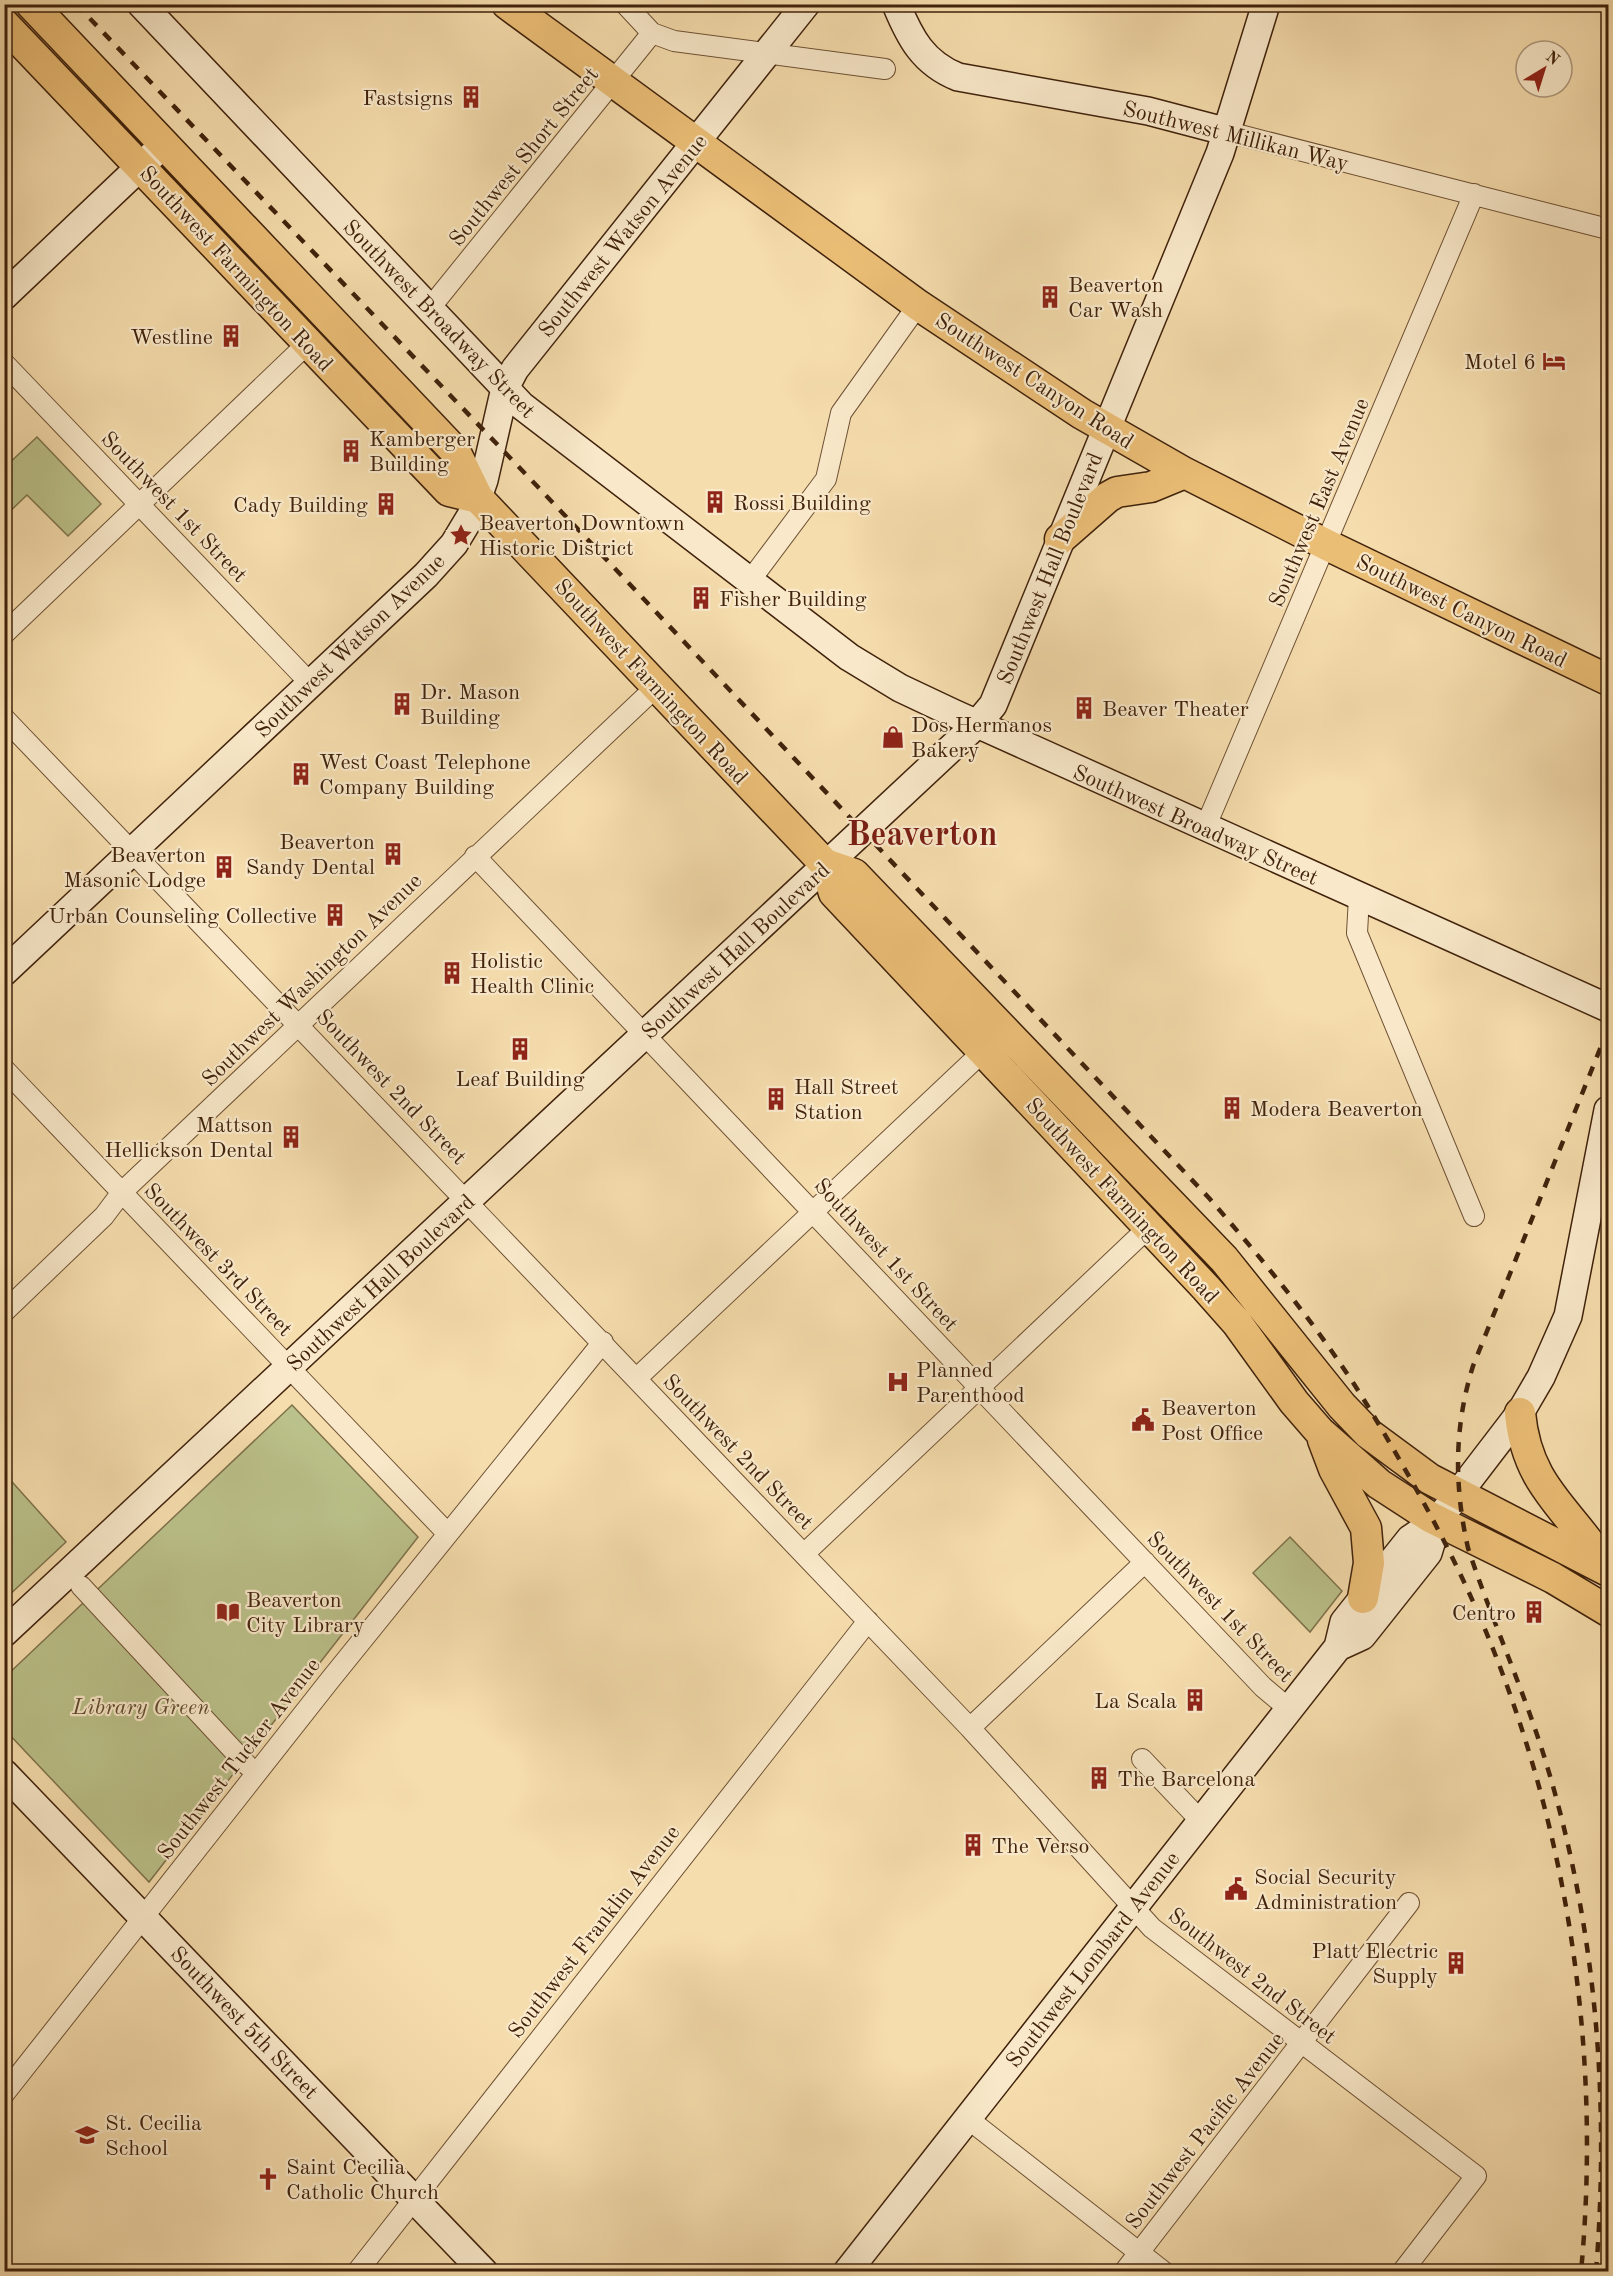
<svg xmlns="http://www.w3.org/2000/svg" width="1613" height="2276" font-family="'Old Standard TT',serif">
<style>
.green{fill:#bbc18a;stroke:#7e724b;stroke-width:1.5}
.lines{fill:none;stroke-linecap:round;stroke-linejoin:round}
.street-casing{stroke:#6e5134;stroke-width:22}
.secondary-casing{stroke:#40220c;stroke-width:30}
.primary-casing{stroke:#40220c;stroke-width:33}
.street{stroke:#f9e9ca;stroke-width:20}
.secondary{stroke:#f9e9ca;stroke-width:27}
.primary{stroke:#ebbe76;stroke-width:30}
.rail{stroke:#40220c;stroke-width:4.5;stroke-dasharray:10 10;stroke-linecap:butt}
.labels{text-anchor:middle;stroke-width:4.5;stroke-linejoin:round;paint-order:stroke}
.poi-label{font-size:22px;fill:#40220c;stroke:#f9e9ca;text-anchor:start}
.street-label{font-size:22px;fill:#40220c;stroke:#f9e9ca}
.park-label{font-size:22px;font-style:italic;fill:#5f4a2c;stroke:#f9e9ca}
.town-label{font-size:34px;font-weight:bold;fill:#7a1f14;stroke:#f9e9ca}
</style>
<rect width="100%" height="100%" fill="#f6ddad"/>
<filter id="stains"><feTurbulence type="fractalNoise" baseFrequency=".00333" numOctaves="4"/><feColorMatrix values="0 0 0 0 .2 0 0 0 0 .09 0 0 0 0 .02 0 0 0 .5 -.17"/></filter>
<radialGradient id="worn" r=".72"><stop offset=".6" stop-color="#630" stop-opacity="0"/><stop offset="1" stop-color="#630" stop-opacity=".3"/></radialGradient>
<path class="green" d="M37,437L101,504L68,536L27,495L5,516V467Z
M292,1405L418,1537L149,1882L5,1730V1677Z
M5,1474L66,1542L5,1599H4Z
M1290,1537L1342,1591L1310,1632L1253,1573Z"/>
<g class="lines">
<g class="street-casing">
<path id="street" d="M625,4L652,33L674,41L885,69
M1228,132L1608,229
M430,308L652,33
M4,363L310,683
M749,582L826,479L841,413L918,305
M4,634L308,343
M4,718L970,1728L1152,1928L1476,2176L1402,2272
M1205,828L1474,194
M475,856L1263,1687L1289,1709
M1359,897L1357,933L1474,1216
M4,1069L448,1534
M4,1312L104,1216L122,1192L657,686
M637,1378L991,1044
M804,1554L1150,1226
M81,1586L247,1765
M970,1728L1145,1562
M1142,1759L1200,1820
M4,2094L330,1680L603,1342
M967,2118L1164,2272
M357,2272L868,1621
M1124,2272L1409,1903"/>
</g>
<g class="secondary-casing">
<path id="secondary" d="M141,4L522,406L849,657L900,688L953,713L1608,1008
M896,4C910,38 923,63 958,77L1148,111L1228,132
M4,296L163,145
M4,972L426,575L454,544L472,514L484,480L505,388L515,369L806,4
M4,1633L977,724L993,705L1220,153L1266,4
M1338,1647L1362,1636L1428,1553L1438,1520L1520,1413L1541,1377L1568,1316L1608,1110
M4,1773L484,2272
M847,2272L1338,1647L1344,1622L1410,1539L1438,1520"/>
</g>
<g class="primary-casing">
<path id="primary" d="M31,4L455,451L478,498L825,864L854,874L1224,1259L1342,1406L1369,1434L1430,1479L1608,1571
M507,4L918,305L1082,414L1185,473L1327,545L1608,680
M4,24L449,491L478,498
M1060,539L1108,497L1117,492L1151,487L1185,473
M825,864L834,893L1206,1288L1237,1323L1294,1402L1320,1432L1379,1484L1430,1517L1553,1578L1608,1611
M1520,1413C1527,1489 1571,1509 1607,1569
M1323,1440L1334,1469L1366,1528L1369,1563L1363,1598"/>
</g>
<use href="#street" class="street"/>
<use href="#secondary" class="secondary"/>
<use href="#primary" class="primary"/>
<path class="rail" d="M76,4L538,487L1209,1198C1268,1266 1326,1336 1372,1413C1405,1468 1438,1526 1465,1584C1564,1797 1603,2039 1581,2272
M1596,2272C1610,2098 1596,1923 1544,1756C1522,1686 1491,1618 1468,1548C1454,1486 1454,1427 1473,1366L1608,1029"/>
</g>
<defs>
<g id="building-bare" transform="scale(1.8)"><path d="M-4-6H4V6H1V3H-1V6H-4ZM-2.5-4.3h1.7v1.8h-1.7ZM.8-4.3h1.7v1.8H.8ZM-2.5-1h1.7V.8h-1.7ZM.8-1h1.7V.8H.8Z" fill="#8f2418" stroke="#f9e9ca" stroke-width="2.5" paint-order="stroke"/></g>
<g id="hotel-bare" transform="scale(1.8)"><path d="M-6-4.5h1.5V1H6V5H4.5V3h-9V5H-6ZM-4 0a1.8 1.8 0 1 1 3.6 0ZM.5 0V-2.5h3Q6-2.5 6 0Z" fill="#8f2418" stroke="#f9e9ca" stroke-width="2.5" paint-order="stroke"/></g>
<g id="sight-bare" transform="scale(1.8)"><path d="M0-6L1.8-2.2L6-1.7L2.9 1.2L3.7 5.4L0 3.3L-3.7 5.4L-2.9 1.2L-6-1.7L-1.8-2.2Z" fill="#8f2418" stroke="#f9e9ca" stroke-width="2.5" paint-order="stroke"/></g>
<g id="shop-bare" transform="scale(1.8)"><path d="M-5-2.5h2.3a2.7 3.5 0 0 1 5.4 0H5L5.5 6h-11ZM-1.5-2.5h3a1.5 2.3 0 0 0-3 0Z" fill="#8f2418" stroke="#f9e9ca" stroke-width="2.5" paint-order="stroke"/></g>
<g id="hospital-bare" transform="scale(1.8)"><path d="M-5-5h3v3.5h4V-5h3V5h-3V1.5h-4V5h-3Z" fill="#8f2418" stroke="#f9e9ca" stroke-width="2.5" paint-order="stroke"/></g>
<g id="civic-bare" transform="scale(1.8)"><path d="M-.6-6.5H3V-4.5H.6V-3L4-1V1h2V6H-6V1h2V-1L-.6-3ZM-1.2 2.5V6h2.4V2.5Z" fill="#8f2418" stroke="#f9e9ca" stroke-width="2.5" paint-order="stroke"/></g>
<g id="library-bare" transform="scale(1.8)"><path d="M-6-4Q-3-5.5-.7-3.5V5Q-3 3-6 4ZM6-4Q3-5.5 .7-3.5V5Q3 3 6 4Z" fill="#8f2418" stroke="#f9e9ca" stroke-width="2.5" paint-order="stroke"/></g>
<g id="school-bare" transform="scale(1.8)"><path d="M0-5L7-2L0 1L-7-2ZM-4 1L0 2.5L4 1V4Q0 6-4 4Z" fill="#8f2418" stroke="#f9e9ca" stroke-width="2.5" paint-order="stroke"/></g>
<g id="church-bare" transform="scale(1.8)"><path d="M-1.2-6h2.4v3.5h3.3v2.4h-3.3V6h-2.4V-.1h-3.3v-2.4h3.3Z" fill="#8f2418" stroke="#f9e9ca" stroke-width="2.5" paint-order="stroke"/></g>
</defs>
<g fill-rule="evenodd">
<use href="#building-bare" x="471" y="97"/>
<use href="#building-bare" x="1050" y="297"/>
<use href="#building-bare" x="231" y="336"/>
<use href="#hotel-bare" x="1554" y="361"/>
<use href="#building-bare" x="351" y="451"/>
<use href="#building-bare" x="715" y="502"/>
<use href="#building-bare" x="386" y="504"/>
<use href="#sight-bare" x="461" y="535"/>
<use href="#building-bare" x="701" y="598"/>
<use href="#building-bare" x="402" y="704"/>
<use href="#building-bare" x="1084" y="708"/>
<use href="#shop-bare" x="893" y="737"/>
<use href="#building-bare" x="301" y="774"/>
<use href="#building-bare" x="393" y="854"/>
<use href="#building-bare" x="224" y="867"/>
<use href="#building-bare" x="335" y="915"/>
<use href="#building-bare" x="452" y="973"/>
<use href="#building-bare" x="520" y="1049"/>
<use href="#building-bare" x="776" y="1099"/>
<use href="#building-bare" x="1232" y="1108"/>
<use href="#building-bare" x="291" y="1137"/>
<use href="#hospital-bare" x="898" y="1382"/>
<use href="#civic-bare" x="1143" y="1420"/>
<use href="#library-bare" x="228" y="1612"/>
<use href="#building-bare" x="1534" y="1612"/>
<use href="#building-bare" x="1195" y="1700"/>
<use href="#building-bare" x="1099" y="1778"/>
<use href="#building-bare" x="973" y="1845"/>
<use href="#civic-bare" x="1236" y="1889"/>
<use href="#building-bare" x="1456" y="1963"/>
<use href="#school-bare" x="87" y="2135"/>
<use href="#church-bare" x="268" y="2179"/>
</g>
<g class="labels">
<g class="poi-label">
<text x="453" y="105" text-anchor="end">Fastsigns</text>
<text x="1068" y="292">Beaverton<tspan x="1068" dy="25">Car Wash</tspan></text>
<text x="213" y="344" text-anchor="end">Westline</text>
<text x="1536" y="369" text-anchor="end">Motel 6</text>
<text x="369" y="446">Kamberger<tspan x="369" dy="25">Building</tspan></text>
<text x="733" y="510">Rossi Building</text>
<text x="368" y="512" text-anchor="end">Cady Building</text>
<text x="479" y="530">Beaverton Downtown<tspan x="479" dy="25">Historic District</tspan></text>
<text x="719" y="606">Fisher Building</text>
<text x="420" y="699">Dr. Mason<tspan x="420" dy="25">Building</tspan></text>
<text x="1102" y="716">Beaver Theater</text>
<text x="911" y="732">Dos Hermanos<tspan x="911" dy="25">Bakery</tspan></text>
<text x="319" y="769">West Coast Telephone<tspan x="319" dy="25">Company Building</tspan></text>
<text x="375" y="849" text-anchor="end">Beaverton<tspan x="375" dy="25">Sandy Dental</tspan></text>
<text x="206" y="862" text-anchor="end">Beaverton<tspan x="206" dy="25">Masonic Lodge</tspan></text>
<text x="317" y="923" text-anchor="end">Urban Counseling Collective</text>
<text x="470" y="968">Holistic<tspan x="470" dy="25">Health Clinic</tspan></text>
<text x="520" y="1086" text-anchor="middle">Leaf Building</text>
<text x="794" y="1094">Hall Street<tspan x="794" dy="25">Station</tspan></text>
<text x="1250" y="1116">Modera Beaverton</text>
<text x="273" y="1132" text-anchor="end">Mattson<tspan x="273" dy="25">Hellickson Dental</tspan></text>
<text x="916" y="1377">Planned<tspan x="916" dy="25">Parenthood</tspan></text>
<text x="1161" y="1415">Beaverton<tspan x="1161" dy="25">Post Office</tspan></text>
<text x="246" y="1607">Beaverton<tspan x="246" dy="25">City Library</tspan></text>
<text x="1516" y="1620" text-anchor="end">Centro</text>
<text x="1177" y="1708" text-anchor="end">La Scala</text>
<text x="1117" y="1786">The Barcelona</text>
<text x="991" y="1853">The Verso</text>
<text x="1254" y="1884">Social Security<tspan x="1254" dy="25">Administration</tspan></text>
<text x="1438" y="1958" text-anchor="end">Platt Electric<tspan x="1438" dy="25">Supply</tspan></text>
<text x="105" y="2130">St. Cecilia<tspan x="105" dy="25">School</tspan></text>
<text x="286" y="2174">Saint Cecilia<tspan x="286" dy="25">Catholic Church</tspan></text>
</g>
<g class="street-label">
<text transform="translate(1236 135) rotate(14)" y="8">Southwest Millikan Way</text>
<text transform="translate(523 156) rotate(-51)" y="8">Southwest Short Street</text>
<text transform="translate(622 235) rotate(-51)" y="8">Southwest Watson Avenue</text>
<text transform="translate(237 268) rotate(47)" y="8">Southwest Farmington Road</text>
<text transform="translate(440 318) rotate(46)" y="8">Southwest Broadway Street</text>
<text transform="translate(1035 380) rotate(33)" y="8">Southwest Canyon Road</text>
<text transform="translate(1318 502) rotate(-67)" y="8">Southwest East Avenue</text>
<text transform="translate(175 506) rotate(46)" y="8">Southwest 1st Street</text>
<text transform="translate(1049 568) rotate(-68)" y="8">Southwest Hall Boulevard</text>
<text transform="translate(1462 610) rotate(26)" y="8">Southwest Canyon Road</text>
<text transform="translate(349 645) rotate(-44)" y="8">Southwest Watson Avenue</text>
<text transform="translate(652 681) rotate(47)" y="8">Southwest Farmington Road</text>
<text transform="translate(1196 824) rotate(24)" y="8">Southwest Broadway Street</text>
<text transform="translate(735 950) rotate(-43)" y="8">Southwest Hall Boulevard</text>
<text transform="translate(311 979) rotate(-44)" y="8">Southwest Washington Avenue</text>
<text transform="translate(392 1086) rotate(46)" y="8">Southwest 2nd Street</text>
<text transform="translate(1123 1200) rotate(47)" y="8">Southwest Farmington Road</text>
<text transform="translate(887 1254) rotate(47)" y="8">Southwest 1st Street</text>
<text transform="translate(219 1259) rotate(46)" y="8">Southwest 3rd Street</text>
<text transform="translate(380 1282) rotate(-43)" y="8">Southwest Hall Boulevard</text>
<text transform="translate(739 1451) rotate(46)" y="8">Southwest 2nd Street</text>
<text transform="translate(1221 1606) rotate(46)" y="8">Southwest 1st Street</text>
<text transform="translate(238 1758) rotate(-52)" y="8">Southwest Tucker Avenue</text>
<text transform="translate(593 1931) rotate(-52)" y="8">Southwest Franklin Avenue</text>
<text transform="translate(1092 1959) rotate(-52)" y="8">Southwest Lombard Avenue</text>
<text transform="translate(1253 1975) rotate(38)" y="8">Southwest 2nd Street</text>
<text transform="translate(245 2022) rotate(46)" y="8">Southwest 5th Street</text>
<text transform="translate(1204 2130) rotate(-52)" y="8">Southwest Pacific Avenue</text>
</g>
<g class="park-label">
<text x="141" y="1714">Library Green</text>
</g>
<g class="town-label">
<text x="922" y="845">Beaverton</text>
</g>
</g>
<rect width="1613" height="2276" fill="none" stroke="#f6ddad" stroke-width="24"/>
<rect x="6" y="6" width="1601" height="2264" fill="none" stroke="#40220c" stroke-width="3"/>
<rect x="12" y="12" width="1589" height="2252" fill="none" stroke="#40220c" stroke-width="1.5"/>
<g transform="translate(1544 69) rotate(38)"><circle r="28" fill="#f9e9ca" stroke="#af997e" stroke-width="1.5"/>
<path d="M0-4.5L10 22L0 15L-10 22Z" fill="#8f2418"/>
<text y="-9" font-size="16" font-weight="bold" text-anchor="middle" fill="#40220c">N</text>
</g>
<rect width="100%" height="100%" filter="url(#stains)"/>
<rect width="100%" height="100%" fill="url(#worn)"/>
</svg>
